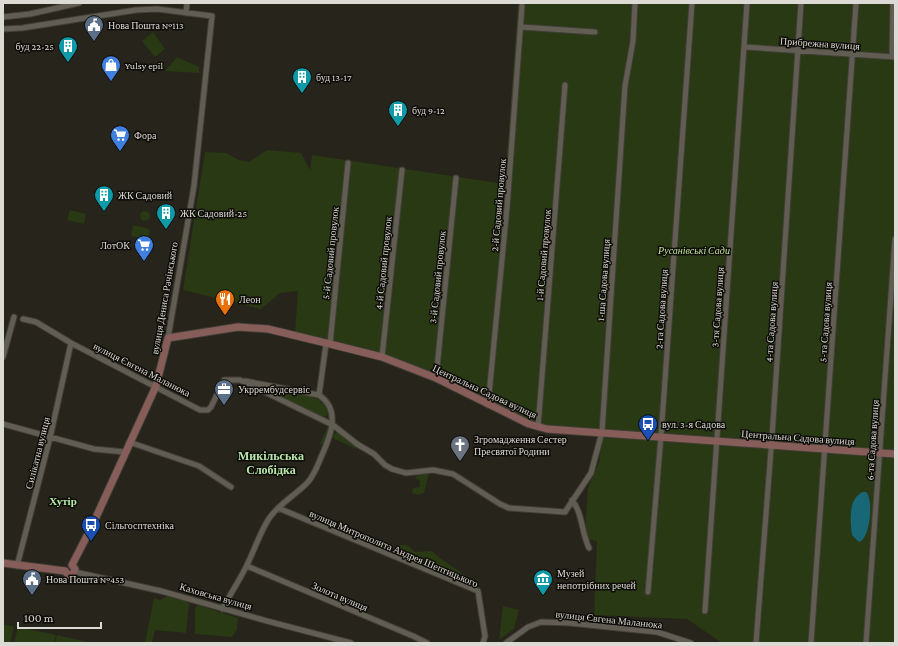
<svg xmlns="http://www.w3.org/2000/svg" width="898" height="646" font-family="'Crimson Pro',serif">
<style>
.green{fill:#283913}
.water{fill:#186776}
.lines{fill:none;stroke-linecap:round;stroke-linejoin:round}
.street-casing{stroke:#413e37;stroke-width:7}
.secondary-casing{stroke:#413e37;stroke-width:9}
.street{stroke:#615d53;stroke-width:5}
.secondary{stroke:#875d59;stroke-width:7}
.labels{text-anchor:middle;stroke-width:3;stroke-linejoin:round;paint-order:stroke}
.poi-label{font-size:10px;fill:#dcdad4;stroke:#0f0d09;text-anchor:start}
.street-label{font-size:10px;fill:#dcdad4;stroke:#0f0d09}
.park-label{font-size:10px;font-style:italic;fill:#c0e59b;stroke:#0f0d09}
.neighbourhood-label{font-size:11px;font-weight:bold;fill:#b7e9aa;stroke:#0f0d09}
.quarter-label{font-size:12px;font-weight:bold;fill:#b7e9aa;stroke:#0f0d09}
</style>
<rect width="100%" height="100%" fill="#27241b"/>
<path class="green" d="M518,3H895V643H722L687,619L594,615L597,541L588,539L585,533L588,487L599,462L603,429L541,425L383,354L295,332L298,291L280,293L261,309L183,290L205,152L226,153L239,160L249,162L267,150L301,153L310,170L312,155L505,184Z
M153,32L165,49L155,57L142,41Z
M177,57L199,67V73L165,71Z
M70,210L86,214L84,224L67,220Z
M140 216a5 5 0 1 1 10 0a5 5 0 1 1-10 0Z
M133,225L150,229L148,239L131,236Z
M252,384L317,398L327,409L328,415L324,417H319Z
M328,426L330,428L326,442L323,445L320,444Z
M337,432L358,447L357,449L334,439L333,435Z
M425,472L429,473L424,493L418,495L412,493L413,488L420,487V481L415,478L420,473Z
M399,545H407L415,552L432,551C444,563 459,569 471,581V586L456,580L450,574L448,577C442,574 437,568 431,567L429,570L413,564L410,559L399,558L396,554Z
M168,596L186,601L189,604L186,633L155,630L152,643H145L154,598L160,600Z
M198,605L238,618L237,629L232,637L195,634V608Z
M503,606L519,610L514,629L499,640Z
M3,624L14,627L10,643H3Z
M18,627L56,635L54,643H14Z
M57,635L92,643H55Z"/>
<path class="water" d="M863,492H866C874,500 870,539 859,542L852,535C850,521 848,498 863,492Z"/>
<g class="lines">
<g class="street-casing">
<path id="street" d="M186,13L187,3
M3,17L30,14L79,3
M521,27L595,32
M3,29L22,28L136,10L157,9L212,16L194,186L168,338
M745,47L895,57
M892,56L893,3
M23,319L36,322L71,343L200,410H208L211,407L224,380H240L333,425L357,444L374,454L385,465L392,469L406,473L433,470L453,474L500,504L509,508L565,512L591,473L602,432L625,86L633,41L635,3
M330,344L348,163
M3,357L14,317
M382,357L402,170
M436,378L456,178
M245,381L319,395
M488,405L507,208L522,6
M3,424L94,449L125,452
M538,427L565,85
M129,442L199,466L231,487
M572,500C583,514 581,531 589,548
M278,508L478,591L485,636L483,643
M17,566L50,438L71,343
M247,566L413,636L427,643
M75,572L161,591L267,621L351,643
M648,592L661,436L692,3
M222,609C230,595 239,581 246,567C254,551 259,535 268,520C278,504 296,495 308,482C315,474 318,464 322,455C331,435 341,410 319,395L326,344
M705,611L747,3
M506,643L528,627L541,622L569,623L657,632L691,643
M756,643L772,437L801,3
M811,643L856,3
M866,643L895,239"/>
</g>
<g class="secondary-casing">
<path id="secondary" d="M3,563L65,571
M72,565L92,526L156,386L168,338L238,327L268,329L330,344L382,357L436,378L529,424L547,429L895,454
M65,571L68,575L73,574L75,569L72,565"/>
</g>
<use href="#street" class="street"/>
<use href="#secondary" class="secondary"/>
</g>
<defs>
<g id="civic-pin" transform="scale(1)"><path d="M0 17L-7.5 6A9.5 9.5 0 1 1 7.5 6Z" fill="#5c6f8a" stroke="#0f0d09"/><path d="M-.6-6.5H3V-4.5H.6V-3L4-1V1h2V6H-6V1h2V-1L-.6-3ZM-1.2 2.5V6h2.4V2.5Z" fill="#fff"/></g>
<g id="building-pin" transform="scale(1)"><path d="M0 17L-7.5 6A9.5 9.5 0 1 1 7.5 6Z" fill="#0f9aa8" stroke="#0f0d09"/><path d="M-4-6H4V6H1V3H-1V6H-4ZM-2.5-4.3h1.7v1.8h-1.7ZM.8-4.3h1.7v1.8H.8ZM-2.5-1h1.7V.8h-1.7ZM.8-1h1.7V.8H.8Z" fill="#fff"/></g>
<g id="shop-pin" transform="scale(1)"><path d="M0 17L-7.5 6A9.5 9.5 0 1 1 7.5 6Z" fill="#3f7fe0" stroke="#0f0d09"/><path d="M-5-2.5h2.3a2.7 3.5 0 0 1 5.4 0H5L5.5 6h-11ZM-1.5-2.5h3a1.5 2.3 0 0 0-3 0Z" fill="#fff"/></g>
<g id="supermarket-pin" transform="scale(1)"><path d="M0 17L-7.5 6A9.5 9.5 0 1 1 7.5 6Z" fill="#3f7fe0" stroke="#0f0d09"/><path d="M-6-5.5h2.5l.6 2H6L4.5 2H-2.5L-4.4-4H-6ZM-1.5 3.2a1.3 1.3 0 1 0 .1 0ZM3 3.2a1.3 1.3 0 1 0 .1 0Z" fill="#fff"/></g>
<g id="restaurant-pin" transform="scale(1)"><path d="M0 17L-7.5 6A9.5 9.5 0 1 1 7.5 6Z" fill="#e8710a" stroke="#0f0d09"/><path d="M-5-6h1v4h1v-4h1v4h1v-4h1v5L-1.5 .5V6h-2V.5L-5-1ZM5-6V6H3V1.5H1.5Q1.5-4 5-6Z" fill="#fff"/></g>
<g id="office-pin" transform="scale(1)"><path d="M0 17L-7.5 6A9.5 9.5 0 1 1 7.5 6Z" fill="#5c6f8a" stroke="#0f0d09"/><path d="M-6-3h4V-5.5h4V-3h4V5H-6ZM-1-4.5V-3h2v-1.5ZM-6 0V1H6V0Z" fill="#fff"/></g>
<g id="bus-pin" transform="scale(1)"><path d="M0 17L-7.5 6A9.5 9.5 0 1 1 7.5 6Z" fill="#1a4fb4" stroke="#0f0d09"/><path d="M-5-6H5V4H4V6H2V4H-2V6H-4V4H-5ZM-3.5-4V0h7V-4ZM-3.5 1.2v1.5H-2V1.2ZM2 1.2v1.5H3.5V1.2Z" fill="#fff"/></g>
<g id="church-pin" transform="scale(1)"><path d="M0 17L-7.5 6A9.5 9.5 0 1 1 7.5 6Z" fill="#6b7280" stroke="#0f0d09"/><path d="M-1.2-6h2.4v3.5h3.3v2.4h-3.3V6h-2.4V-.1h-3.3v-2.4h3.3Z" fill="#fff"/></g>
<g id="museum-pin" transform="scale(1)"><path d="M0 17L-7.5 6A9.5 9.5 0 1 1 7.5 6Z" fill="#0f9aa8" stroke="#0f0d09"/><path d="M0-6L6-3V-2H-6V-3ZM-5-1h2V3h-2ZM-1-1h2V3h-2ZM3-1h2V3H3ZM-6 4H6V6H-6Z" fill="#fff"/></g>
</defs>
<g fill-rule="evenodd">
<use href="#civic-pin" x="94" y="25"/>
<use href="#building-pin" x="68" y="46"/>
<use href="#shop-pin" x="111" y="65"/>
<use href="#building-pin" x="302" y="77"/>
<use href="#building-pin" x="398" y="110"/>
<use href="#supermarket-pin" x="120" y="135"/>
<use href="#building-pin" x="104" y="195"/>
<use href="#building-pin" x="166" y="213"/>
<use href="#supermarket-pin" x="144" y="245"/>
<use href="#restaurant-pin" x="225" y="299"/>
<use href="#office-pin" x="224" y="389"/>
<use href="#bus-pin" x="648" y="424"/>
<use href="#church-pin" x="460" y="445"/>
<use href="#bus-pin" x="91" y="525"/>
<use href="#civic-pin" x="32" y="579"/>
<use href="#museum-pin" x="543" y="579"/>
</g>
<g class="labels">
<g class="poi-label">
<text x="108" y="29">Нова Пошта №113</text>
<text x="54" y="50" text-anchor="end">буд 22-25</text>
<text x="125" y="69">Yulsy epil</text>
<text x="316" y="81">буд 13-17</text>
<text x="412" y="114">буд 9-12</text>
<text x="134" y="139">Фора</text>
<text x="118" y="199">ЖК Садовий</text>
<text x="180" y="217">ЖК Садовий-25</text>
<text x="130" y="249" text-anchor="end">ЛотОК</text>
<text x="239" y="303">Леон</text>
<text x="238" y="393">Укррембудсервіс</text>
<text x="662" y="428">вул. 3-я Садова</text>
<text x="474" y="443">Згромадження Сестер<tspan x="474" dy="12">Пресвятої Родини</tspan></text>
<text x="105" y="529">Сільгосптехніка</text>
<text x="557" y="577">Музей<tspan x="557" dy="12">непотрібних речей</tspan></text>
<text x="46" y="583">Нова Пошта №453</text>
</g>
<g class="street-label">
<text transform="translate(820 43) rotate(4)" y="4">Прибрежна вулиця</text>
<text transform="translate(498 205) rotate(-85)" y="4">2-й Садовий провулок</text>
<text transform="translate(330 253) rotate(-84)" y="4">5-й Садовий провулок</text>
<text transform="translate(543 255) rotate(-85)" y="4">1-й Садовий провулок</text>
<text transform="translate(383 263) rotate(-84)" y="4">4-й Садовий провулок</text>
<text transform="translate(437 277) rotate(-84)" y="4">3-й Садовий провулок</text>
<text transform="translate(603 280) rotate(-86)" y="4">1-ша Садова вулиця</text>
<text transform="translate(164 298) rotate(-80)" y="4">вулиця Дениса Рачінського</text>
<text transform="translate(717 307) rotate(-86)" y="4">3-тя Садова вулиця</text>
<text transform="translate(661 309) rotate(-86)" y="4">2-га Садова вулиця</text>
<text transform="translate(771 322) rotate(-86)" y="4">4-та Садова вулиця</text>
<text transform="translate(825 322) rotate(-86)" y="4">5-та Садова вулиця</text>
<text transform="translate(142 369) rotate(27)" y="4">вулиця Євгена Маланюка</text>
<text transform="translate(485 391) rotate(25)" y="4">Центральна Садова вулиця</text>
<text transform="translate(798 437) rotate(4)" y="4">Центральна Садова вулиця</text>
<text transform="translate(872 440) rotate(-86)" y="4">6-та Садова вулиця</text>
<text transform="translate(37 453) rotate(-76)" y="4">Силікатна вулиця</text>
<text transform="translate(394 548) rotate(23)" y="4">вулиця Митрополита Андрея Шептицького</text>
<text transform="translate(216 596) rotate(16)" y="4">Каховська вулиця</text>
<text transform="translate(340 596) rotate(23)" y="4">Золота вулиця</text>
<text transform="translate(609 619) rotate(6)" y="4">вулиця Євгена Маланюка</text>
</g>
<g class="park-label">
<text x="694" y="254">Русанівські Сади</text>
</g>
<g class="neighbourhood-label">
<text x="63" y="505">Хутір</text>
</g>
<g class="quarter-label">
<text x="271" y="460">Микільська<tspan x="271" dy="14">Слобідка</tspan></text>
</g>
</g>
<rect width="898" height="646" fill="none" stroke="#dcdad4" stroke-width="8"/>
<path d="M18 622v6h83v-6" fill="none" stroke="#dcdad4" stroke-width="2"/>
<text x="24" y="622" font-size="12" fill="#dcdad4" stroke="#0f0d09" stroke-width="3" paint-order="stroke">100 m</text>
</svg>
